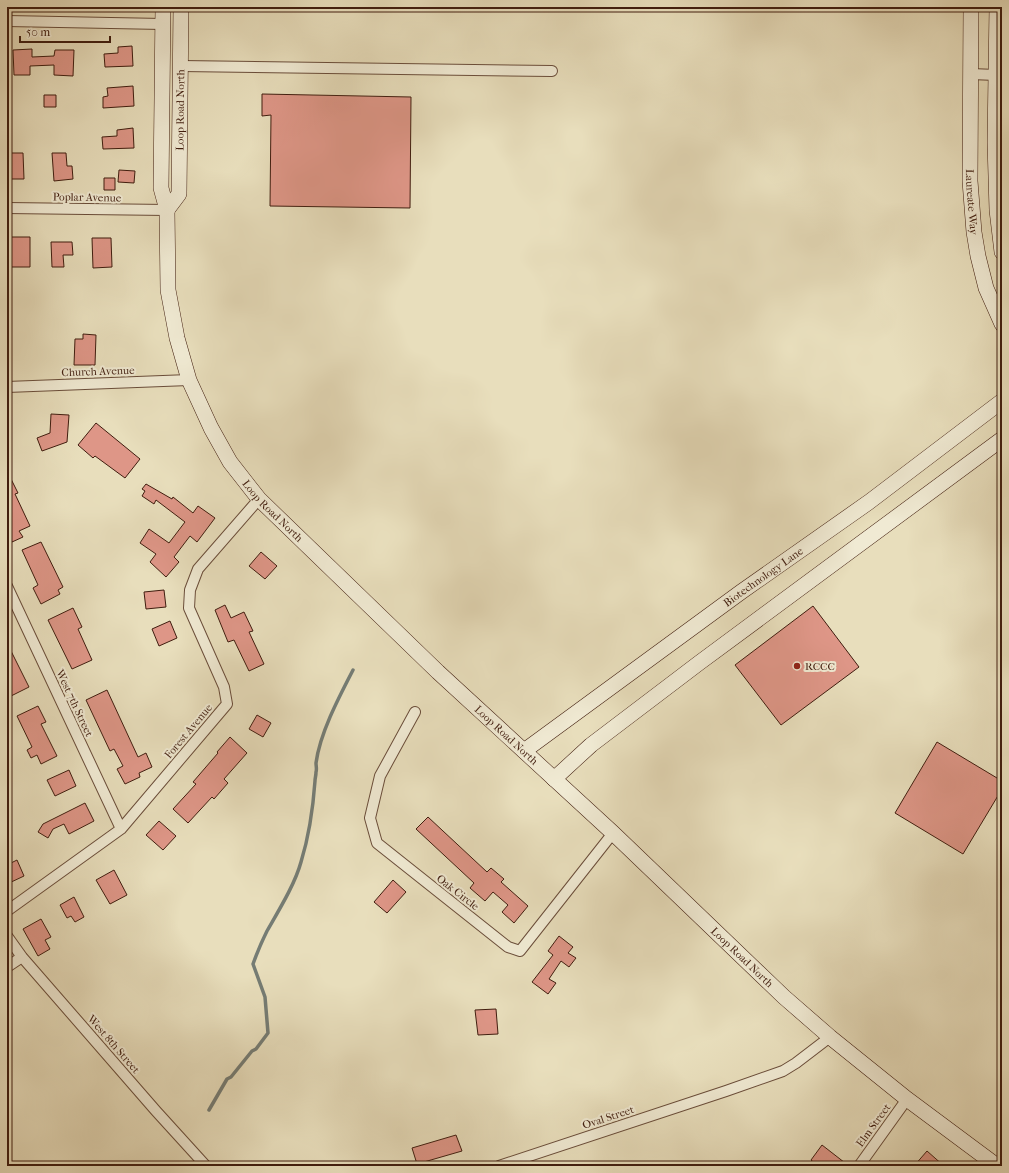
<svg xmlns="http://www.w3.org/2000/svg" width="1009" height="1173" font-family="'IM FELL French Canon',serif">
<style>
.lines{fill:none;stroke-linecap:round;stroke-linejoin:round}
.stream{stroke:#757c74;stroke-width:3.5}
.building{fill:#de9687;stroke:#401d0f}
.street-casing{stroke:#6a4d3a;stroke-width:12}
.secondary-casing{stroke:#401d0f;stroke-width:16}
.street{stroke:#f0ead3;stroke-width:10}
.secondary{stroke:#f0ead3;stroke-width:15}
.poi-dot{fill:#8f2418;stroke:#f0ead3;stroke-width:1.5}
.labels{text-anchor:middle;stroke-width:4;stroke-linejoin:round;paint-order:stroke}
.street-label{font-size:11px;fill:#401d0f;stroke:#f0ead3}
.poi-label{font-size:11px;fill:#401d0f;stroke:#f0ead3;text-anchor:start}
</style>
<rect width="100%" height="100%" fill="#e8debc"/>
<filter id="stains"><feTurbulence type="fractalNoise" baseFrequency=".005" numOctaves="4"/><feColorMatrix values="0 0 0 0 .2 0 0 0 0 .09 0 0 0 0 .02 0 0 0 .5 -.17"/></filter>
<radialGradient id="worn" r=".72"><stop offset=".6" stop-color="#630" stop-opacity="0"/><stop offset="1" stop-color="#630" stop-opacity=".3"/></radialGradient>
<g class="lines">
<path class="stream" d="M209,1110L227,1079L231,1077L252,1051L256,1049L268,1033L265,997L253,964C257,953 262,941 267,931C279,910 295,884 301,862C309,836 313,809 315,781C315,778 316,776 316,772C317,769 316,766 316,763C320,733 339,697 353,670"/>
</g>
<path class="building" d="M132,46L133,66L105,67L104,54L118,53V47Z
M32,49V57L54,56L55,50H74L73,76L54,75V65L30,66V75H14L13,50Z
M133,86L134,106L103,108V97L108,96L107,88Z
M262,94L411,97L410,208L270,206L271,115L262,116Z
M44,95H56V107H44Z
M133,128L134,148L103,149L102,137L117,136V130Z
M11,153H23L24,179H11Z
M52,153H66L67,166H72L73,179L54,181Z
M119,170L135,171L134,183L118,182Z
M104,178H115V190H104Z
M10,237H30V267H10Z
M92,238H111L112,267L93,268Z
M51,242H72L73,255H63L64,267H52Z
M83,334L96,335L95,365H74L75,339H83Z
M51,414L69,415L67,442L42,451L37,438L50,433Z
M96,423L140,459L125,478L95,456L93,458L78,445Z
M7,471L18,493L15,494L30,526L19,531L23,537L12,542L7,532Z
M146,484L172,499L173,497L193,513L198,506L215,518L197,542L190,536L174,557L179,562L166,577L150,562L156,554L140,543L149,529L169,543L185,522L156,500L154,504L142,496L145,491L142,489Z
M41,542L63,587L58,590L60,594L41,604L33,588L38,585L22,550Z
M261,552L277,566L265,579L249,566Z
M164,590L166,607L146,609L144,592Z
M225,605L231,618L244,612L253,631L249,632L264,664L249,671L234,640L228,642L215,610Z
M813,606L859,667L781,725L735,665Z
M73,608L82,627L78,629L92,660L72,669L48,620Z
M170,621L177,638L159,646L152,629Z
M7,643L29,687L7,698Z
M107,690L138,757L146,753L152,767L139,773L140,777L125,784L117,769L123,766L114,749L110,751L86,700Z
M38,706L46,722L41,724L57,756L41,764L37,755L31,758L27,750L32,747L17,716Z
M257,715L271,723L263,737L249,729Z
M230,737L247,753L224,779L228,783L214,799L212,797L188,823L173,809L196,784L193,782L218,753L217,752Z
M937,742L1002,781V789L963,854L895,813Z
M69,770L76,786L55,796L47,780Z
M85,803L94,821L69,834L64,824L53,829L48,838L38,832L43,824Z
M428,817L487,872L491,868L504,879L501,882L528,906L514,923L502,912L508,905L493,892L485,901L470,888L474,883L416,829Z
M159,821L176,836L163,850L146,835Z
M17,860L24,876L7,884V865Z
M114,870L127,895L110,904L96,880Z
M393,880L406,892L387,913L374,902Z
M74,897L84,917L75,922L71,916L67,918L60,905Z
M41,919L51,937L45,940L50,949L38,956L23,929Z
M559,936L573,947L568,953L576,958L569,967L561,961L549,979L556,983L548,994L532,982L553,955L548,951Z
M496,1009L498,1034L478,1035L475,1010Z
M456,1135L462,1151L417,1164L412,1148Z
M822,1145L849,1166H818L811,1160Z
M927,1151L944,1166H914Z"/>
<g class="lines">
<g class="street-casing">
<path id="street" d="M7,21L163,24
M181,66L552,71
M971,74L996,75
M7,208L167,210
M7,387L189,380
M7,586L121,829
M415,712L380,776L370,818L377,843L508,947L520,951L613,833
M7,911L121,829L227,704L224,687L189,608L190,590L198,569L259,499
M7,936L22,957L156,1111L206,1166
M7,967L22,957
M499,1166L726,1091L783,1071L796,1063L830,1037
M859,1166L907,1099"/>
</g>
<g class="secondary-casing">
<g id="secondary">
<path id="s1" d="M163,7L161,188L167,210L168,290L177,338L189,380L211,428L230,462L259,499L438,672L613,833L784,997L830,1037L907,1099L997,1166"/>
<path id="s2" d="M971,7L970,181L974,232L978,256L986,288L1002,324"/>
<path d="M997,7L995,142L997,210L1002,252"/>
<path id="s3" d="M167,210L179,194L181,7"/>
<path id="s4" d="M524,751L741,592L869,502L1002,401"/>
<path d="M554,779L591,745L699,663L1002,439"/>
</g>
</g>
<use href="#street" class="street"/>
<use href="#secondary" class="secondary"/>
</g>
<circle class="poi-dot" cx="797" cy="666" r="4"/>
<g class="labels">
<g class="street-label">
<text dy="4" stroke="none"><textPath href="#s3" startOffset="104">Loop Road North</textPath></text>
<text transform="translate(87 197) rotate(1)" y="4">Poplar Avenue</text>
<text dy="4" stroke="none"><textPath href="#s2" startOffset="195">Laureate Way</textPath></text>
<text transform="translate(98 371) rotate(-2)" y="4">Church Avenue</text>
<text dy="4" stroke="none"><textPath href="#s1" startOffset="533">Loop Road North</textPath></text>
<text dy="4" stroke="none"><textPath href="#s4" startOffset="296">Biotechnology Lane</textPath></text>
<text transform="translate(75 703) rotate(65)" y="4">West 7th Street</text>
<text transform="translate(188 731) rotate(-50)" y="4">Forest Avenue</text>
<text dy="4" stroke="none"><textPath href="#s1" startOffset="857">Loop Road North</textPath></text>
<text transform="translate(458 892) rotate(38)" y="4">Oak Circle</text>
<text dy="4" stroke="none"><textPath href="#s1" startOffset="1181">Loop Road North</textPath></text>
<text transform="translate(114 1044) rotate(49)" y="4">West 8th Street</text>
<text transform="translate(608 1117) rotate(-18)" y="4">Oval Street</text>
<text transform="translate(873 1125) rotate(-54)" y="4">Elm Street</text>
</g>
<g class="poi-label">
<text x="805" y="670">RCCC</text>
</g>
</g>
<rect width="1009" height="1173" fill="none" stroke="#e8debc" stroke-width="24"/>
<rect x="8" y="8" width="993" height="1157" fill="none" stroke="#401d0f" stroke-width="2"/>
<rect x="12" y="12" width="985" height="1149" fill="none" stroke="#401d0f"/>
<path d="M20 36v6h90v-6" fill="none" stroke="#401d0f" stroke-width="2"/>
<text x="26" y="36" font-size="12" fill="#401d0f" stroke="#f0ead3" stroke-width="3" paint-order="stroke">50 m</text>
<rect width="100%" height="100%" filter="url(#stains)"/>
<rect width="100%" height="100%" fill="url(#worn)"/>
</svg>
